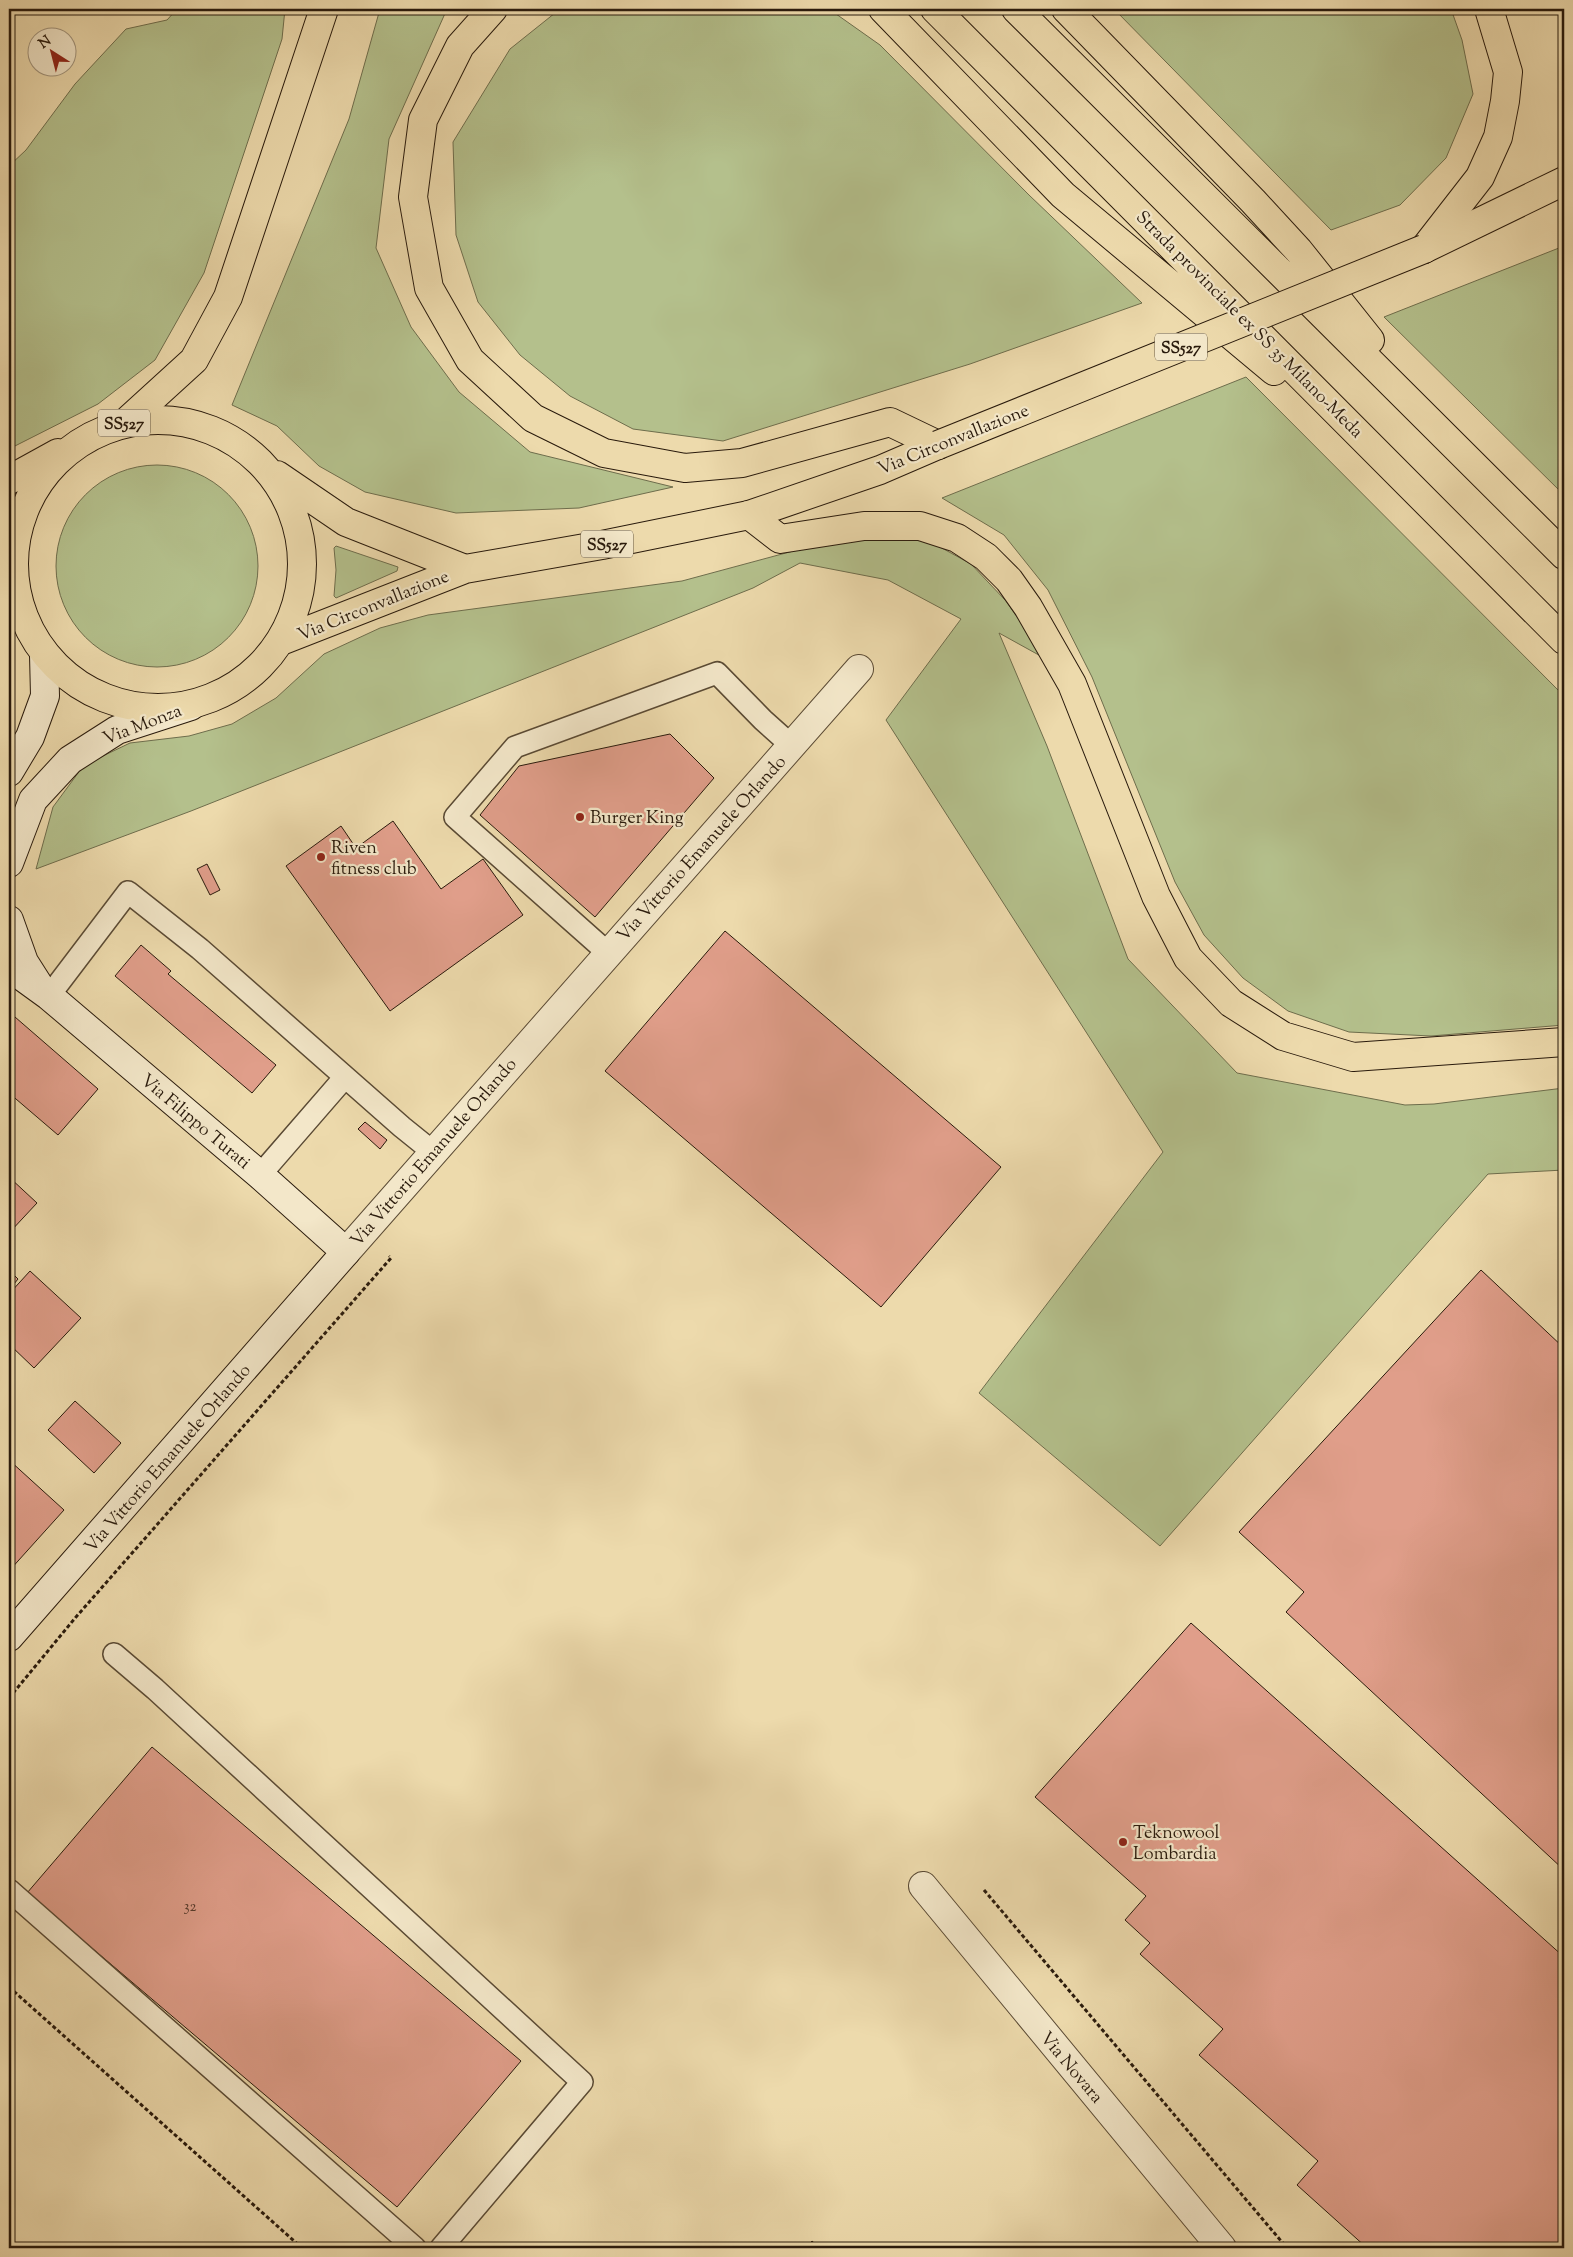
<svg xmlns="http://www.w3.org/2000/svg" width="1573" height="2257" font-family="'Sorts Mill Goudy',serif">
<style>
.green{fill:#b4c08c;stroke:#6e6d4c}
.building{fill:#e09e8a;stroke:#291a0c}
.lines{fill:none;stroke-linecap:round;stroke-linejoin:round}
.lane-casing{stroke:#5a4a34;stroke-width:24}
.street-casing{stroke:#5a4a34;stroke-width:30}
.secondary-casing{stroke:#291a0c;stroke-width:30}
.primary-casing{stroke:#291a0c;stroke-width:30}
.highway-casing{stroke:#291a0c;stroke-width:30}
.path{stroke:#291a0c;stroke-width:3;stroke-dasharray:4 2.5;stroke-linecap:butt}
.lane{stroke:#f3e7c9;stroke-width:21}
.street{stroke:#f3e7c9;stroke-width:28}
.secondary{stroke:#f3e7c9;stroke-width:28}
.primary{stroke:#eddaac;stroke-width:28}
.highway{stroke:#eddaac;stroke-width:28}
.primary-bridge-casing{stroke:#291a0c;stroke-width:30;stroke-linecap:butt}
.primary-bridge{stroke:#eddaac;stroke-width:28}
.poi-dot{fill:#8f2418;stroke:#f3e7c9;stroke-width:2}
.labels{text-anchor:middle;stroke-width:4.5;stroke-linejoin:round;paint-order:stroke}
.number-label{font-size:15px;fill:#573b2c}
.shield{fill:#f3e7c9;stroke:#665845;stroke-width:1}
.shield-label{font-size:16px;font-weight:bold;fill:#291a0c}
.street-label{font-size:18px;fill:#291a0c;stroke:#f3e7c9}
.poi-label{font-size:18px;fill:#291a0c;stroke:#f3e7c9;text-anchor:start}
</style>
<rect width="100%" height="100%" fill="#eddaac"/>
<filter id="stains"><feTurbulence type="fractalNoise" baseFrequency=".004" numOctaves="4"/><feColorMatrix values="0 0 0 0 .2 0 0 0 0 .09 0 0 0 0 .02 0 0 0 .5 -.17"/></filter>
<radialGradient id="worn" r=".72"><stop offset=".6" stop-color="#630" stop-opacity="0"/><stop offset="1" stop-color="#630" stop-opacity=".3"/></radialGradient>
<path class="green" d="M177,9H285L282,39L204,273L155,360L98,404L9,449V166L26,150L75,84L126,29L167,20Z
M380,9H447L389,139L376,248L411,327L459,392L530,452L673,487L579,508L456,513L365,492L319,466L277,426L232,405L349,119Z
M560,9H829L880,45L1029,195L1142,303L970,364L723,441L633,429L570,396L520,355L478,302L456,235L453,142L510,49Z
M1114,9H1451L1462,40L1473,94L1446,158L1400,205L1331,230Z
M1564,246V495L1384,317Z
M1246,377L1564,696V1025L1431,1036L1349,1032L1288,1011L1243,978L1204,935L1175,882L1092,677L1048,590L1004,535L942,498Z
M56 566a101 101 0 1 1 202 0a101 101 0 1 1-202 0Z
M909,537L940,547L971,564L1006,601L1046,659L999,633L1047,746L1128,959L1237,1073L1405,1105L1434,1104L1564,1088V1170L1488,1174L1160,1546L979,1393L1163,1152L886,720L961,619L888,580L800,563L753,588L191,811L36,869L53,807L84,765L130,743L189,736L232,724L276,698L324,654L380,628L428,615L682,581L834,540Z
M336,546L398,567L397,571L336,598L334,596L336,570L334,548Z"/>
<path class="building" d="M670,734L714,778L595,917L480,815L519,766Z
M393,821L441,889L483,859L523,915L390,1011L286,866L341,826L356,848Z
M207,864L220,890L210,895L197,869Z
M725,931L1001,1167L881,1307L605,1071Z
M141,945L171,971L168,974L276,1065L252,1093L115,976Z
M9,1012L14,1016L9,1022Z
M15,1017L98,1089L58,1135L9,1093V1024Z
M365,1122L387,1140L380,1149L358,1129Z
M9,1177L37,1203L9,1233Z
M9,1270L18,1279L9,1290Z
M1481,1270L1564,1348V1870L1286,1612L1304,1592L1239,1532Z
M30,1271L81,1318L34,1368L9,1344V1294Z
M75,1401L121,1443L94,1473L48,1430Z
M9,1460L64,1510L9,1571Z
M1191,1623L1564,1957V2248H1367L1297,2185L1318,2161L1199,2055L1223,2029L1140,1954L1150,1943L1125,1920L1146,1896L1035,1797Z
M152,1747L521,2061L397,2207L27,1893Z
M812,2241L820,2248H806Z"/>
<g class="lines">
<g class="lane-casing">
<path id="lane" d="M608,953L455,817L515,747L717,673L763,720L792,746
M49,996L128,892L200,949L402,1127L433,1152
M260,1175L345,1077
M114,1654L155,1689L582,2082L441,2248
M9,1890L415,2248"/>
</g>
<g class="street-casing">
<path id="street" d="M346,1252L859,669
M923,1886L1222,2248"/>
</g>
<g class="secondary-casing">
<path id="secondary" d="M9,772L30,737L45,696L44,655
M9,863L33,800L70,760L117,730L191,706
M9,920L24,962L38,984
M9,967L49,996L260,1175L346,1252L9,1637"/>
</g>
<g class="primary-casing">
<path id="primary" d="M1424,249L1564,181
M14 564a144 144 0 1 1 288 0a144 144 0 1 1-288 0Z
M277,475L346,522L465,569
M9,480L58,453
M281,641L465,569L602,545L749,515L880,470L938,445"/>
</g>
<g class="highway-casing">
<path id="highway" d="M493,9L460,46L423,120L413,197L429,288L470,360L533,418L604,453L685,468L742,463L890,422L938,445
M883,9L1063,195L1274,371
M935,9L1564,640
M1016,9L1564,555
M1066,9L1253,201L1299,251L1370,340
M1424,249L1480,177L1498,137L1505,101L1508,72L1489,9
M126,422L194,360L228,297L324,9
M749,515L780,539L864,526H920L957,538L986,557L1009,580L1028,607L1072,684L1156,896L1188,958L1231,1003L1283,1036L1353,1057L1564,1042"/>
</g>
<path class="path" d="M9,1698L76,1617L391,1258L389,1256
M984,1890L1287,2248
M9,1987L302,2248"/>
<use href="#lane" class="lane"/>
<use href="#street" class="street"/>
<use href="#secondary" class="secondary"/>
<use href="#primary" class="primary"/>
<use href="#highway" class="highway"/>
<g class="primary-bridge-casing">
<path id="primary-bridge" d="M938,445L1424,249"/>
</g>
<use href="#primary-bridge" class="primary-bridge"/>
</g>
<g class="poi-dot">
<circle cx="580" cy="817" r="5"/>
<circle cx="321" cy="857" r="5"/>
<circle cx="1123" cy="1842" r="5"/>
</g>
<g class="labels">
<g class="number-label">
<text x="190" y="1911">32</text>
</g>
<g class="shield">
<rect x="1155" y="333.5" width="52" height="27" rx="4"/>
<rect x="98" y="409.5" width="52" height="27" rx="4"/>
<rect x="581" y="530.5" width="52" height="27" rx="4"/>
</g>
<g class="shield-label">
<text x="1181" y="353">SS527</text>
<text x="124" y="429">SS527</text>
<text x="607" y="550">SS527</text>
</g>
<g class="street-label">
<text transform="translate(1250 324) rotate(45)" y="6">Strada provinciale ex SS 35 Milano-Meda</text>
<text transform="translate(953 439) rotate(-22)" y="6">Via Circonvallazione</text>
<text transform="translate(373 605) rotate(-22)" y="6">Via Circonvallazione</text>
<text transform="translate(142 724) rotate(-21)" y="6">Via Monza</text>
<text transform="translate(701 848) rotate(-48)" y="6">Via Vittorio Emanuele Orlando</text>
<text transform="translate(196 1121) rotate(40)" y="6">Via Filippo Turati</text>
<text transform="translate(433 1152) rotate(-49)" y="6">Via Vittorio Emanuele Orlando</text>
<text transform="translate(167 1458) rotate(-49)" y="6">Via Vittorio Emanuele Orlando</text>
<text transform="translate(1072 2067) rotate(50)" y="6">Via Novara</text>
</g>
<g class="poi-label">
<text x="590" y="823">Burger King</text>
<text x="331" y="853">Riven<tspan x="331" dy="21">fitness club</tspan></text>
<text x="1133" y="1838">Teknowool<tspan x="1133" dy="21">Lombardia</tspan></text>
</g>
</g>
<rect width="1573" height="2257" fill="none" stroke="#eddaac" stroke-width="30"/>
<rect x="10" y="10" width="1553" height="2237" fill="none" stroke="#291a0c" stroke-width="2.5"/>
<rect x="15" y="15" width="1543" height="2227" fill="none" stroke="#291a0c"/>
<g transform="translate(52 52) rotate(324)"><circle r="24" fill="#f3e7c9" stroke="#a2957d"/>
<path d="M0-4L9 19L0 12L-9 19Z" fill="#8f2418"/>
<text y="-8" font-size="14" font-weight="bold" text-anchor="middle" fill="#291a0c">N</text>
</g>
<rect width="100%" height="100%" filter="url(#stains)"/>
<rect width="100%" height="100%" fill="url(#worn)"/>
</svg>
